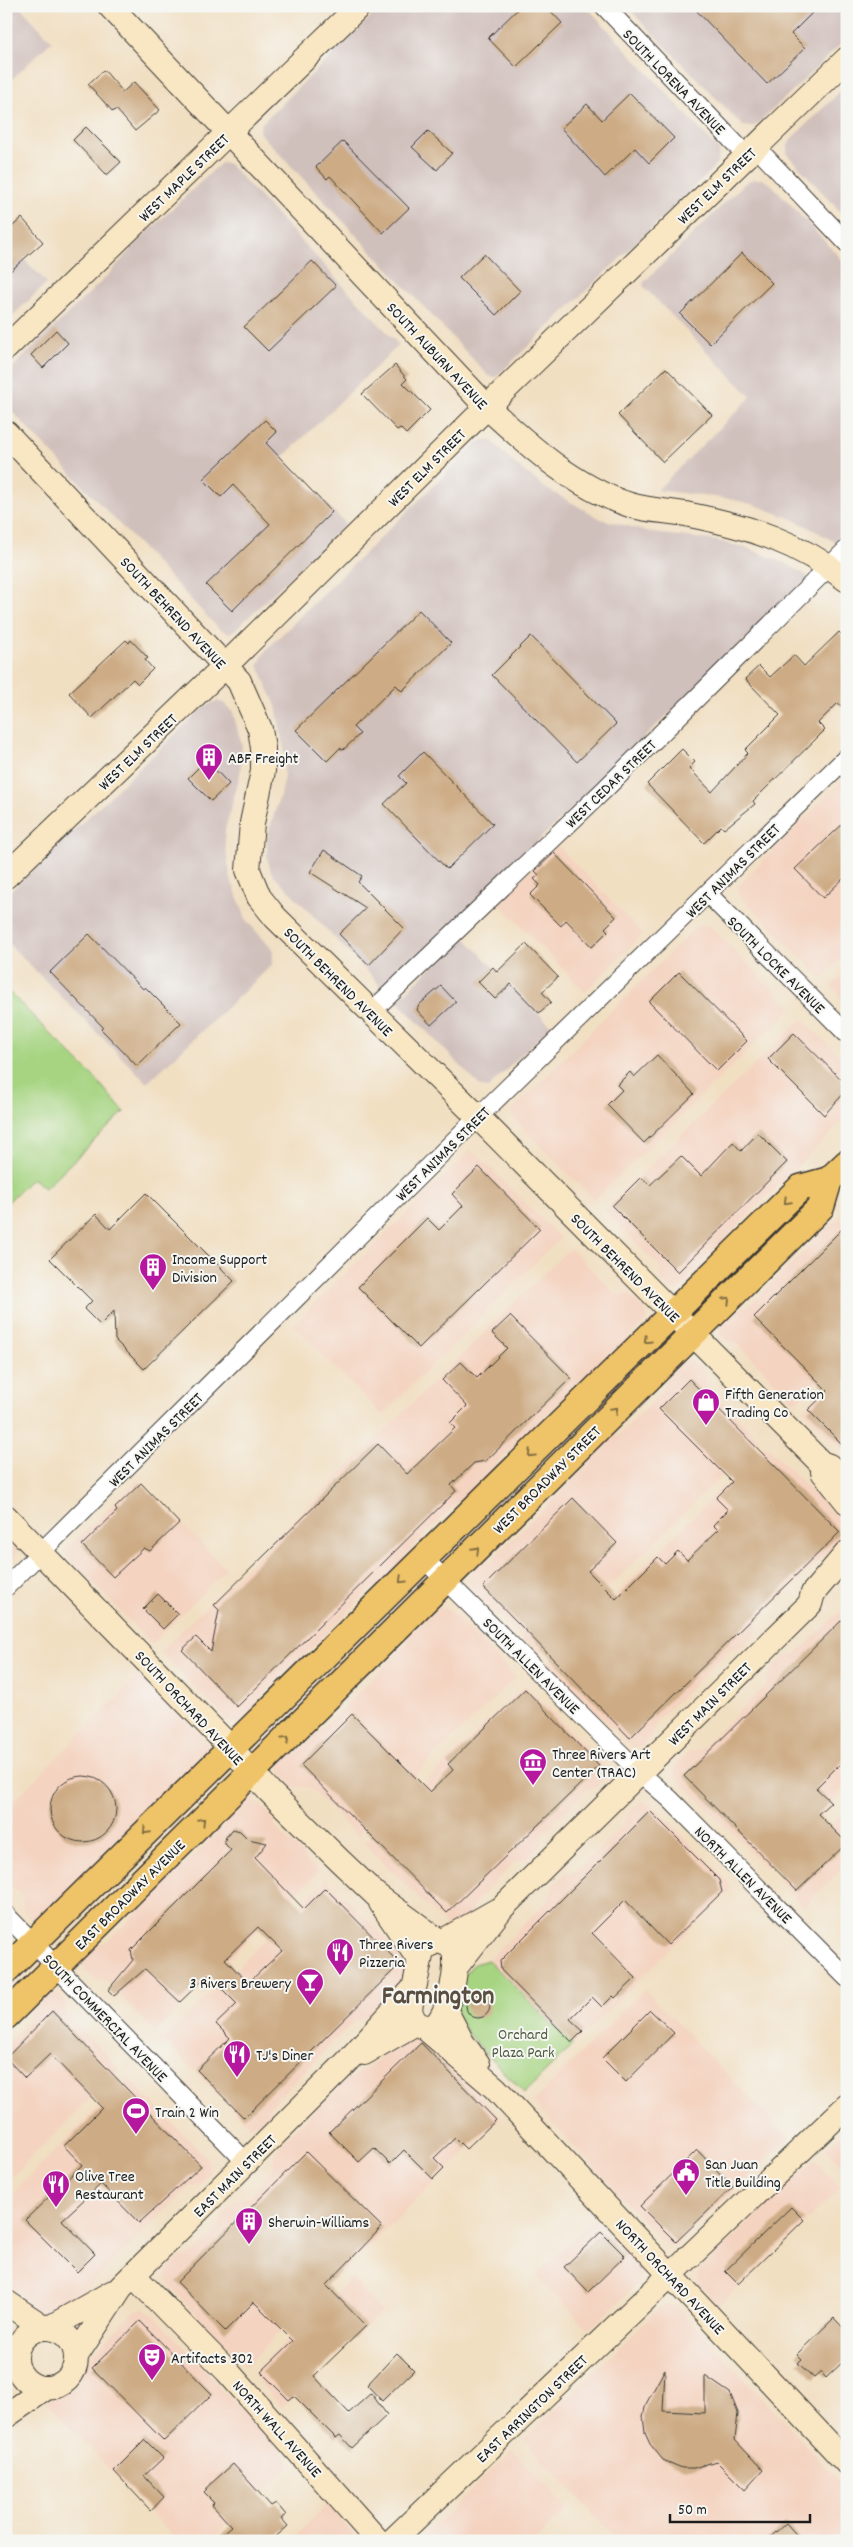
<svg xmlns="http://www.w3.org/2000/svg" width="853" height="2547" font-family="Dekko,sans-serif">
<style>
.built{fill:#f4d3c0}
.industrial{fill:#d0c0bc}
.green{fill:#a6d481;stroke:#61784e}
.building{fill:#cdac85;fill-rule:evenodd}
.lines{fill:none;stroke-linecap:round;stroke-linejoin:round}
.street-casing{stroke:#3c3935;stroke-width:20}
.secondary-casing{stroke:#3c3935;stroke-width:26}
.primary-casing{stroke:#3c3935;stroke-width:29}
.street{stroke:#fff;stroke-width:18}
.secondary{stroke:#f9e7c3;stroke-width:24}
.primary{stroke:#efc469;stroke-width:26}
.oneway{stroke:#867042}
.labels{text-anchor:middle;stroke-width:4;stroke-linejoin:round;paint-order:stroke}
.street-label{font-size:16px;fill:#1c1c1c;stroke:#f6f6f2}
.poi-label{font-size:16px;fill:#1c1c1c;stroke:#f6f6f2;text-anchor:start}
.park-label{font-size:16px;fill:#4c5c3f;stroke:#f6f6f2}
.town-label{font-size:26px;font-weight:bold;fill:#5a4e41;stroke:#f6f6f2}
</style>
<rect width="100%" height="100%" fill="#f6f6f2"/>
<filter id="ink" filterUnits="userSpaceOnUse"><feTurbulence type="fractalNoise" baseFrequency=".02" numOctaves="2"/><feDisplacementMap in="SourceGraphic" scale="10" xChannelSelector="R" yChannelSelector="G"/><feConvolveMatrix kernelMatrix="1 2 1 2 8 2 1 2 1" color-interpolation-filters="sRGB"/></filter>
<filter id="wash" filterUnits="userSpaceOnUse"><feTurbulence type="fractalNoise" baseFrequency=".0096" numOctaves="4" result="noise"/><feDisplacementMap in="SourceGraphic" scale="20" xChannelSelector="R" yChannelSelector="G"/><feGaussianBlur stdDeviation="1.12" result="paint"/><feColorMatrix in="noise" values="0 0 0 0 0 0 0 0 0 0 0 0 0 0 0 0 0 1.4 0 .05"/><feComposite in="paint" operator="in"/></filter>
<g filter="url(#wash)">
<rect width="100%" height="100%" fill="#f1dfc2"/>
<path class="built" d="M847,775V953L822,978L740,896L737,887Z
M557,845L643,934L585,992L498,902Z
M699,924L711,927L792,1008L594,1200L512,1117L511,1111Z
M847,970V1003L831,986Z
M802,1019L847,1063V1117L706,1258L701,1269L678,1290H669L660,1279V1267L604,1210Z
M470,1151L476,1154L560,1238L382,1415L293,1325Z
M847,1209V1351L795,1402L738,1344L726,1341L721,1335V1327L738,1309L751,1304Z
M570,1248L616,1294H629L646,1311L647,1321L615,1352L609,1353L405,1555L403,1564L382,1585L371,1589L258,1701L256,1709L240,1724L229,1722L160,1652Z
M683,1360H691L703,1370L706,1385L759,1439L539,1656L470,1586L469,1575L482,1561L491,1560L601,1452V1445L607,1438L619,1435L662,1391L665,1379Z
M847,1367V1455L803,1410Z
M765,1445L841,1521L846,1533L844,1540L834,1550L826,1553L758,1620L756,1634L744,1646L733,1648L727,1652L656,1721L652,1735L641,1746L631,1747L547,1664Z
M138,1479L226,1569L152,1644L66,1555L69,1547Z
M6,1538L14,1546L16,1553L6,1566Z
M847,1605V1782L835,1801L767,1868L677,1778L674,1772L676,1765L687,1753L700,1750L766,1685L769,1672L784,1657L796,1654Z
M438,1608L448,1609L516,1677L420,1770L415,1778L357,1836L312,1790L307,1787H294L281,1773L279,1764L287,1755L297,1753L406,1645L409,1635Z
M140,1675L208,1743L210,1751L193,1770L186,1771L79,1878L77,1886L40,1921L34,1920L23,1910V1897L6,1881V1808Z
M525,1685L604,1765L607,1776L596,1787L585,1791L543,1833L541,1845L528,1858L514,1863L477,1900L472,1912L448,1927L364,1843Z
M249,1795L273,1817L275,1827L319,1871L155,2032L107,1982L97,1980L85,1970L83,1961L98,1945L110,1939L224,1826L226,1816L245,1797Z
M642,1801L656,1808L730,1884L729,1891L573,2045L488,1960L549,1900L553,1885L565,1873L577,1870L624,1825L629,1812Z
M847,1809V1864L803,1907L777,1879Z
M327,1879L407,1960L409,1978L372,2014L354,2021L272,2104L268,2117L260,2124L250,2126L163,2040Z
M644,1989L789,2138L674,2247L666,2245L533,2102Z
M51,1990L64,1999L66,2014L120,2069L6,2182V2044L29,2021L30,2006L46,1991Z
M414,2035L429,2041L501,2118L245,2366L169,2285L166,2277L168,2269L179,2258L194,2253L218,2229L224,2211L237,2199L251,2196L274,2164V2153L285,2138L346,2081Z
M128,2078L207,2158L210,2172L199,2185L189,2187L59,2315L42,2317L6,2280V2200Z
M847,2129V2170L825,2149Z
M814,2160L841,2188L718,2306L698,2284L697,2277L701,2269Z
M595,2218L639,2266L642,2274L639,2282L589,2330L536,2275Z
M351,2278L382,2311L282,2408L254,2376L258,2369Z
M666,2305L677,2307L847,2489V2525L831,2541H619L524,2440L661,2307Z
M142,2308L155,2316L292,2465L209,2541H178L45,2401L73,2388L79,2380L84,2362L135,2311Z
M513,2450L568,2509L534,2541H419Z
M327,2505L359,2541H290Z"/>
<path class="industrial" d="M6,6H19L52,41L6,85Z
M382,6H586L719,150L718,161L710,172L496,377L488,376L484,371L259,132L261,124Z
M626,6H847V38L759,123L752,127L743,126Z
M847,85V219L787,154V148L791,139Z
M222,162L229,164L399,345L282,458L346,524L235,630L229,633L219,629L6,405V374L111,272L136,243Z
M753,179H762L772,185L847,265V536L839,544L795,520L755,505L730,499L657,490L751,397L644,287L643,283L745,183Z
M6,240L47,283L6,322Z
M483,440L492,441L517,466L547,489L601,519L654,533L713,540L747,548L787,564L809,577L385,990L271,872L267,857V837L283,786L285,755L276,706L258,665L266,650L477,443Z
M217,701L225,704L233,712L242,746L240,775L225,830V842L230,877L247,921L273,950L272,965L147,1083L6,941V895L205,706Z
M463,936L551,1026L488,1088L481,1087L397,1001Z"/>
<path class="green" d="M6,989L96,1079L124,1112L45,1188L32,1178L6,1204Z
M488,1960L573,2045L524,2093L468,2034L456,2015L459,1981L474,1964Z"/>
<g id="blocks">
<path class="building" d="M521,6H546L562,23L516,67L488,38Z
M692,6H819L791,34L805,48L767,84Z
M104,70L123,92L134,82L160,110L135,131L116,109L113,112L88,84Z
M630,93L674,138L649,163L635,148L605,177L561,128L587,104L602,120Z
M86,127L121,162L107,175L73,140Z
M428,131L452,153L437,170L412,147Z
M343,141L409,208L383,233L330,176L327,179L316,167Z
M22,218L43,242L6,275V232Z
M742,253L772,283L710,344L680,314Z
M484,254L520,291L496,315L459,278Z
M312,261L336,286L268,351L244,327Z
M56,330L68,343L43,368L31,355Z
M395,365L407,379L403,383L430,410L406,434L400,428L397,430L362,394Z
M666,368L712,415L663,462L618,415Z
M265,420L277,432L266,443L332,512L232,611L206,585L270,524L233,485L221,497L203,479Z
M419,610L451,643L402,691L396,685L353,727L360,734L343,750L340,748L327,761L296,730Z
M839,632L847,640V711L838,703L818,723L825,730L753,801L755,804L724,829L721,826L704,843L647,784L682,749L695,762L689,768L712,792L748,753L745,750L780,715L745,679L759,666L770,677L794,655L804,666Z
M531,636L616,724L577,762L492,675Z
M126,640L129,643L131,640L148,658L145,660L153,669L138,684L133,679L92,718L69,693Z
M423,752L493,824L447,869L384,804L406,783L399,776Z
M206,760L229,784L211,801L188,778Z
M847,820V875L823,898L795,869Z
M324,850L362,876L358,882L404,928L369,965L339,934L366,908L310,872Z
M554,853L616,917L605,928L608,931L592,947L566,920L561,926L530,895L540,885L534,879L539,875L535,871Z
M89,934L143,989L145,987L181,1023L137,1066L101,1029L103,1027L50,972Z
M526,944L558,977L542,992L551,1002L539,1013L511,984L495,999L478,982L493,967L497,972Z
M679,972L747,1041L717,1071L649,1002Z
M441,986L456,1002L431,1025L417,1010L419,1005Z
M794,1033L847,1085V1090L824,1115L768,1059Z
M657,1055L694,1094L644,1143L607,1105L622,1090L617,1085L630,1072L634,1077Z
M758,1133L787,1162L678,1272L612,1206L641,1177L650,1185L681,1156L701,1176L733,1142L741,1151Z
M479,1167L540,1229L419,1348L358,1287L427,1218L439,1230L463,1206L452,1194Z
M146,1193L234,1281L144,1369L115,1340L114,1311L100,1325L84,1309L92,1301L50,1259L96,1214L110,1229Z
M847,1224V1449L808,1410L828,1391L754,1317Z
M510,1316L571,1378L486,1461L474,1463L451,1485L456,1491L237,1707L182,1650L196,1637L211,1652L219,1610L214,1605L378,1444L407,1474L455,1428L450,1423L467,1406L442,1380L461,1362L477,1378L507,1348L492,1333Z
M689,1379L840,1532L630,1738L483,1587L573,1498L617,1543L588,1571L616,1599L658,1557L665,1564L678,1551L687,1560L718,1530L713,1525L728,1510L716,1498L732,1482L659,1409Z
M141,1483L179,1523L150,1551L144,1548L113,1577L82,1545L117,1511L115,1508Z
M158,1594L178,1614L163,1629L143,1609Z
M847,1615V1757L816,1788L831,1802L818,1814L847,1843L797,1891L684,1776Z
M525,1689L599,1766L447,1913L301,1765L352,1714L430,1792L453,1770L448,1764Z
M50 1809a33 33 0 1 1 66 0a33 33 0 1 1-66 0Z
M650,1811L719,1880L722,1892L668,1945L625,1900L592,1933L636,1978L615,1998L613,1996L602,2007L592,1997L570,2019L583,2031L572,2042L501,1970L500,1961Z
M233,1829L240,1831L248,1839L267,1843L255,1858L304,1909L325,1888L400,1964L244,2118L197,2070L230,2038L216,2024L237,2004L208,1975L180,2002L145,1969L114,1996L108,1990L133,1960L131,1950L231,1850L224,1843L226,1837ZM258,1927L282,1951L248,1983L225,1959Z
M466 2006a12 12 0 1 1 24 0a12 12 0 1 1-24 0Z
M650,2010L674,2033L626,2082L602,2058Z
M52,2011L201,2166L139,2223L101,2184L62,2220L95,2254L77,2272L25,2220L82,2165L64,2146L102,2108L50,2054L25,2078L6,2058Z
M421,2043L496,2120L466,2149L455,2138L434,2158L444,2168L433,2179L404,2150L390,2164L374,2148L359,2162L329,2132Z
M697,2150L733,2187L676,2242L640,2206Z
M306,2152L382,2227L326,2285L366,2326L314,2376L349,2413L371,2393L387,2415L352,2448L340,2435L336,2438L294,2396L289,2400L261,2372L293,2341L254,2302L225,2331L177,2282Z
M791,2207L804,2220L738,2284L725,2271Z
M601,2232L625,2256L588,2292L564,2267Z
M834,2318L847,2332V2358L826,2378L821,2372L814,2378L798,2363L802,2359L797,2354Z
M140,2321L212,2394L164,2441L92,2368Z
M397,2353L414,2370L382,2401L367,2385Z
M665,2369L663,2411L705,2413V2376L730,2393L738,2413L735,2440L763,2470L745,2490L716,2461L694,2468H682L663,2460L650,2444L645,2433L643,2416L646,2404Z
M145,2440L163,2458L144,2476L164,2497L151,2511L114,2471Z
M233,2464L271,2506L276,2503L286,2515L281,2518L288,2526L271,2541H213L231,2526L212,2505L214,2503L204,2493L207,2490L205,2489Z
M786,2523L802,2541H766Z"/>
</g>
</g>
<g filter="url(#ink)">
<use href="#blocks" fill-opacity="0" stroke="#3c3935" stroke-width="1"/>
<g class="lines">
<g class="street-casing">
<path id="street" d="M604,6L746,155
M755,146L847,243
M708,894L847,1034
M370,1013L604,790L847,549
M424,1559L639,1772L670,1799L847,1978
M6,1587L478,1117L847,757
M6,1915L246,2162"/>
</g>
<g class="secondary-casing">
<path id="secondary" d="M110,6L487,407C529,446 574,487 630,505C649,511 671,511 690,515C750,527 798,542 847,580
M6,348L359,6
M6,433L239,681L260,729L263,748V771L252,823L248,870L259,897L275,917L478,1117L821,1463L829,1466L847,1481
M6,876L225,666L487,407L847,59
M823,1472L847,1502
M6,1517L230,1747L269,1791L339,1860L376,1895L439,1941
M381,1903L420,1961
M439,1941L452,1946C461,1962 449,2016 434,2026C420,2029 412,2022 410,2008L422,1951L433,1942Z
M443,1941L496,1911
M455,1968L502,1908L810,1604L813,1593L847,1553
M446,2011L462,2042L478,2064
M424,2027L495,2088L847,2463
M364,2053L416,2023
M133,2275L227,2371L378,2541
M6,2302L45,2328
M49,2328L113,2292
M16 2358a30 30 0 1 1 60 0a30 30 0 1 1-60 0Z
M76,2356L121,2287L347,2062L414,1988
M6,2416L46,2388
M392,2541L847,2106"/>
</g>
<g class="primary-casing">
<path id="primary" d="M6,1970L800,1188L829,1180
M6,2016L821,1207L829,1180L847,1163"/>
</g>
<use href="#street" class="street"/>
<use href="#secondary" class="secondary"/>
<use href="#primary" class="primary"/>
</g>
<defs><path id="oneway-chevron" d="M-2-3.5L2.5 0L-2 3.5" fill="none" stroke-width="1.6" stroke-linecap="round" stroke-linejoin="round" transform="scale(1.25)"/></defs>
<g class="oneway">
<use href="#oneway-chevron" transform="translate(787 1201) rotate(135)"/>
<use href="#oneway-chevron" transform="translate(727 1300) rotate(-45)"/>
<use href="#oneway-chevron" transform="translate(647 1340) rotate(136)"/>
<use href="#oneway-chevron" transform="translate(615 1410) rotate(-45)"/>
<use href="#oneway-chevron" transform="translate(531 1454) rotate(136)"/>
<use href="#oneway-chevron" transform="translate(476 1550) rotate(-45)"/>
<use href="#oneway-chevron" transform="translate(402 1580) rotate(136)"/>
<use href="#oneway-chevron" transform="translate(286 1739) rotate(-45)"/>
<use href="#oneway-chevron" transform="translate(202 1821) rotate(-45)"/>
<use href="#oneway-chevron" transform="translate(146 1831) rotate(135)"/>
</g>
</g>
<defs>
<g id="building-pin" transform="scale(1.4375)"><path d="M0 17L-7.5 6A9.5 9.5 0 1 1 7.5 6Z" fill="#b5179e" stroke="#f6f6f2"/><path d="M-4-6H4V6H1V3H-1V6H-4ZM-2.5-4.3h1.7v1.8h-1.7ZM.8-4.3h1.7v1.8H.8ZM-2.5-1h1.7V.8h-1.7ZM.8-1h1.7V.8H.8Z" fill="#fff"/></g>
<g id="shop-pin" transform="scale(1.4375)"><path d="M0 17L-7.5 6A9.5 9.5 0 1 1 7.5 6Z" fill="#b5179e" stroke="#f6f6f2"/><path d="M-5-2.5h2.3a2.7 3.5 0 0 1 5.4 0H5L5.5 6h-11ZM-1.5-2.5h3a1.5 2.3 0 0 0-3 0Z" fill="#fff"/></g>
<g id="museum-pin" transform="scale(1.4375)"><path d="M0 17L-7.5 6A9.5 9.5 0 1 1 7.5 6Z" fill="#b5179e" stroke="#f6f6f2"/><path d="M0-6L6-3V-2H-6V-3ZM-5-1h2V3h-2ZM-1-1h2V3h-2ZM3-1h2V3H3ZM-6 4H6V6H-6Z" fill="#fff"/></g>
<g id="restaurant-pin" transform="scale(1.4375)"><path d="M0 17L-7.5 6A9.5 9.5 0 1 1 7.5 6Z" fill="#b5179e" stroke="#f6f6f2"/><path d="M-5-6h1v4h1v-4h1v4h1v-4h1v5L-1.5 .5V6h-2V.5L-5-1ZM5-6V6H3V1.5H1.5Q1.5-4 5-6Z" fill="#fff"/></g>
<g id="bar-pin" transform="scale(1.4375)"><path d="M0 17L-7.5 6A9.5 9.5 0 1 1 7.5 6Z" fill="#b5179e" stroke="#f6f6f2"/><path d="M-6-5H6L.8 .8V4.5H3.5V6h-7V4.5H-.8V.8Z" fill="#fff"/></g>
<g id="stadium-pin" transform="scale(1.4375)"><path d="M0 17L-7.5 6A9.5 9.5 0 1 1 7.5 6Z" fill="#b5179e" stroke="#f6f6f2"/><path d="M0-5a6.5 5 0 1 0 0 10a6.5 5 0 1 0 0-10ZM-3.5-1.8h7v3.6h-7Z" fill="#fff"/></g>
<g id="civic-pin" transform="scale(1.4375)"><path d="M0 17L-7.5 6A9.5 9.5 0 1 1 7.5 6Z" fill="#b5179e" stroke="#f6f6f2"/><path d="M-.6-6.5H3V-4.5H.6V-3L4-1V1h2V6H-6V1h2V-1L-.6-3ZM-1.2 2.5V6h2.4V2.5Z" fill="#fff"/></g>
<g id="theatre-pin" transform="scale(1.4375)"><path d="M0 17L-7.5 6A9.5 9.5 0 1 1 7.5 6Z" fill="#b5179e" stroke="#f6f6f2"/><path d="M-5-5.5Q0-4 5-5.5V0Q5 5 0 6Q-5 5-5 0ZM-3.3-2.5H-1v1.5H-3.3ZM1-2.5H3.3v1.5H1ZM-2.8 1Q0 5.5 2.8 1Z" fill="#fff"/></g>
</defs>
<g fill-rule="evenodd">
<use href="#building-pin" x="209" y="757"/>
<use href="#building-pin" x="153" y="1267"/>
<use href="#shop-pin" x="706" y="1402"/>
<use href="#museum-pin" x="533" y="1762"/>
<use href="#restaurant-pin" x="340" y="1952"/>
<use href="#bar-pin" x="310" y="1982"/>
<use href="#restaurant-pin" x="237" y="2054"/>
<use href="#stadium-pin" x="136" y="2111"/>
<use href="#civic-pin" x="686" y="2172"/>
<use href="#restaurant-pin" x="56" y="2184"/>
<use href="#building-pin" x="249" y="2221"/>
<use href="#theatre-pin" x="152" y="2357"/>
</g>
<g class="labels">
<g class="street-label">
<text transform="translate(675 81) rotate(46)" y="6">SOUTH LORENA AVENUE</text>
<text transform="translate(183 177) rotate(-44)" y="6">WEST MAPLE STREET</text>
<text transform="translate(716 185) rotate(-44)" y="6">WEST ELM STREET</text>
<text transform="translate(438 355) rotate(47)" y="6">SOUTH AUBURN AVENUE</text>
<text transform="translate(426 467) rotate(-45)" y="6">WEST ELM STREET</text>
<text transform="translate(174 612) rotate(47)" y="6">SOUTH BEHREND AVENUE</text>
<text transform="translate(137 751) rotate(-44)" y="6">WEST ELM STREET</text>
<text transform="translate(610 783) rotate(-44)" y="6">WEST CEDAR STREET</text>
<text transform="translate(732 870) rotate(-45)" y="6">WEST ANIMAS STREET</text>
<text transform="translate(777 964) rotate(45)" y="6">SOUTH LOCKE AVENUE</text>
<text transform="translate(339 981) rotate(45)" y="6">SOUTH BEHREND AVENUE</text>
<text transform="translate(442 1153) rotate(-45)" y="6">WEST ANIMAS STREET</text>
<text transform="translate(626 1267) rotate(45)" y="6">SOUTH BEHREND AVENUE</text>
<text transform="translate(155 1439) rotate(-45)" y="6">WEST ANIMAS STREET</text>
<text transform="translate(546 1479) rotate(-45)" y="6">WEST BROADWAY STREET</text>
<text transform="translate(532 1665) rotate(45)" y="6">SOUTH ALLEN AVENUE</text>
<text transform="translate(709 1703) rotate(-45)" y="6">WEST MAIN STREET</text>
<text transform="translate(190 1707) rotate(47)" y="6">SOUTH ORCHARD AVENUE</text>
<text transform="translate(744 1874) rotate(45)" y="6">NORTH ALLEN AVENUE</text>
<text transform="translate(129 1894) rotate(-45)" y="6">EAST BROADWAY AVENUE</text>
<text transform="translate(106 2017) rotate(46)" y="6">SOUTH COMMERCIAL AVENUE</text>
<text transform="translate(234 2175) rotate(-45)" y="6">EAST MAIN STREET</text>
<text transform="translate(671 2276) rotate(47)" y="6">NORTH ORCHARD AVENUE</text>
<text transform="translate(531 2408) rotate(-44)" y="6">EAST ARRINGTON STREET</text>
<text transform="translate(278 2428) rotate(48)" y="6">NORTH WALL AVENUE</text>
</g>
<g class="poi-label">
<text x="228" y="763">ABF Freight</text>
<text x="172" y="1264">Income Support<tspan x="172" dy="18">Division</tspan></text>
<text x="725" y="1399">Fifth Generation<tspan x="725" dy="18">Trading Co</tspan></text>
<text x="552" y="1759">Three Rivers Art<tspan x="552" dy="18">Center (TRAC)</tspan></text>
<text x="359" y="1949">Three Rivers<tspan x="359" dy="18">Pizzeria</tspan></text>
<text x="291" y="1988" text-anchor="end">3 Rivers Brewery</text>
<text x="256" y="2060">TJ's Diner</text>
<text x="155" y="2117">Train 2 Win</text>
<text x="705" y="2169">San Juan<tspan x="705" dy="18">Title Building</tspan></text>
<text x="75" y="2181">Olive Tree<tspan x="75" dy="18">Restaurant</tspan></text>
<text x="268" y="2227">Sherwin-Williams</text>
<text x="171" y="2363">Artifacts 302</text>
</g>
<g class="park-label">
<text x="523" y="2039">Orchard<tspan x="523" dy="18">Plaza Park</tspan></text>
</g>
<g class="town-label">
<text x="438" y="2003">Farmington</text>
</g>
</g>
<rect width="853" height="2547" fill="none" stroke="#f6f6f2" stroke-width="25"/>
<path d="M670 2514v8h140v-8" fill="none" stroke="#1c1c1c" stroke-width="2.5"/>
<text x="678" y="2514" font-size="15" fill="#1c1c1c" stroke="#f6f6f2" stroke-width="4" paint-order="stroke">50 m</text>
</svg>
